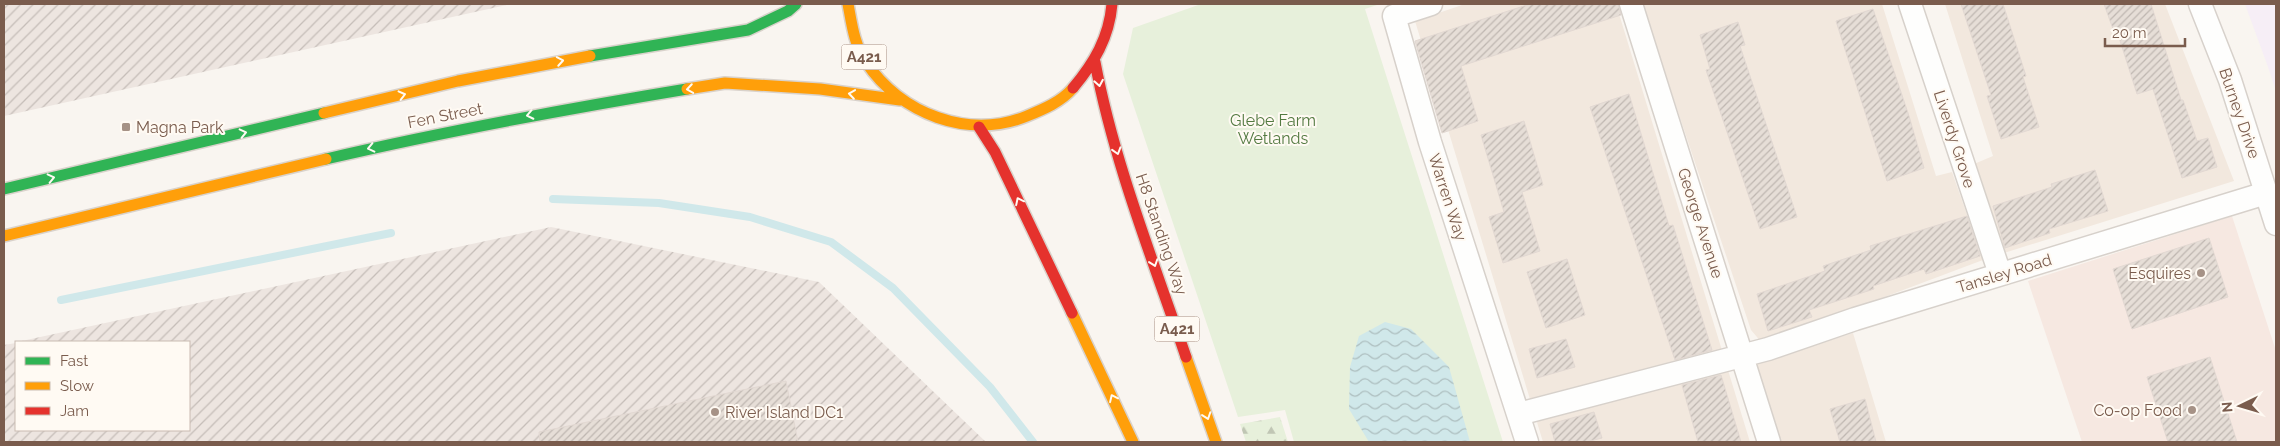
<svg xmlns="http://www.w3.org/2000/svg" width="2280" height="446" font-family="Raleway,sans-serif">
<style>
.residential{fill:#f2e8de}
.commercial{fill:#f6e8e1}
.industrial{fill:url(#industrial-furrows)}
.education{fill:#f6eef6}
.forest{fill:url(#forest-firs)}
.park{fill:#e7f0db}
.water{fill:url(#water-waves)}
.lines{fill:none;stroke-linecap:round;stroke-linejoin:round}
.stream{stroke:#d0e8ea;stroke-width:8}
.building{fill:url(#building-hatch);stroke:#e2d8d2}
.street-casing{stroke:#d7d1cb;stroke-width:25}
.fast-casing{stroke:#d9d2cb;stroke-width:14}
.slow-casing{stroke:#d9d2cb;stroke-width:14}
.jam-casing{stroke:#d9d2cb;stroke-width:14}
.street{stroke:#fefefd;stroke-width:22}
.fast{stroke:#30b455;stroke-width:11}
.slow{stroke:#ff9f0a;stroke-width:11}
.jam{stroke:#e5322d;stroke-width:11}
.oneway{stroke:#fffaf3}
.poi-dot{fill:#a69286;stroke:#fffaf3;stroke-width:2}
.labels{text-anchor:middle;stroke-width:4;stroke-linejoin:round;paint-order:stroke}
.shield{fill:#fffaf3;stroke:#a28b7f;stroke-width:1}
.shield-label{font-size:15px;font-weight:bold;fill:#7a5c4d}
.street-label{font-size:16px;fill:#7a5c4d;stroke:#fffaf3}
.park-label{font-size:16px;fill:#537a41;stroke:#fffaf3}
.poi-label{font-size:16px;fill:#7a5c4d;stroke:#fffaf3;text-anchor:start}
</style>
<defs>
<pattern id="industrial-furrows" width="10" height="10" patternUnits="userSpaceOnUse" patternTransform="scale(1.25)"><rect width="10" height="10" fill="#ede5e0"/><path d="M-1 1l2-2M0 10L10 0M9 11l2-2" fill="none" stroke="#c5bdb8"/></pattern>
<pattern id="forest-firs" width="22" height="20" patternUnits="userSpaceOnUse" patternTransform="scale(1.25)"><rect width="22" height="20" fill="#e7f0db"/><path d="M5 1l3.5 6h-7zM16 11l3.5 6h-7z" fill="#c0c6b4"/></pattern>
<pattern id="water-waves" width="16" height="10" patternUnits="userSpaceOnUse" patternTransform="scale(1.25)"><rect width="16" height="10" fill="#d0e8ea"/><path d="M0 5q4-4 8 0t8 0" fill="none" stroke="#aebfc0"/></pattern>
<pattern id="building-hatch" width="6" height="6" patternUnits="userSpaceOnUse" patternTransform="scale(1.25)"><rect width="6" height="6" fill="#e6ded7"/><path d="M-1 1l2-2M0 6l6-6M5 7l2-2" fill="none" stroke="#bfb7b1"/></pattern>
</defs>
<rect width="100%" height="100%" fill="#f9f5f0"/>
<path class="residential" d="M1465,4H1616L1750,442H1543L1415,21Z
M1642,4H1882L1936,176L1952,172L1983,260L1762,343L1751,330Z
M1945,4H2165L2234,181L2004,253L1974,164L1993,156Z
M1853,333L1886,442H1779L1754,362L1775,358Z"/>
<path class="commercial" d="M2232,216L2276,351V442H2082L2028,281Z"/>
<path class="industrial" d="M4,4H511L4,116Z
M551,227L819,282L986,442H4V345L16,343V430H189V342H17Z"/>
<path class="education" d="M2245,4H2276V91L2268,67Z"/>
<path class="forest" d="M1280,417L1288,442H1246L1240,424Z"/>
<path class="park" d="M1201,4H1380L1365,9L1503,442H1294L1285,410L1238,417L1123,74L1133,28Z"/>
<path class="water" d="M1385,322L1411,329L1449,367L1470,442H1369L1349,409L1350,367L1359,336Z"/>
<g class="lines">
<path class="stream" d="M553,199L659,203L750,217L831,242L893,288L990,387L1033,442
M61,300L391,233"/>
</g>
<path class="building" d="M1530,4H1618L1621,15L1461,66L1478,121L1442,133L1415,41Z
M1961,4H2003L2026,76L2023,77L2039,127L2001,139L1987,96L1991,95Z
M2104,4H2151L2181,100H2183L2197,141L2208,138L2217,167L2182,178L2153,89L2137,94L2116,28L2113,29Z
M1873,9L1909,116L1924,168L1887,181L1836,21Z
M1738,22L1745,45L1740,46L1797,217L1760,229L1706,70L1710,69L1700,35Z
M1629,94L1669,226L1673,225L1712,350L1675,360L1590,107Z
M1524,121L1543,185L1522,192L1540,251L1503,263L1489,217L1504,212L1481,135Z
M2095,170L2108,211L2049,229L2050,233L2005,248L1993,206L2052,187L2051,184Z
M1967,216L1980,256L1926,274L1924,269L1873,286L1874,289L1809,310L1812,317L1768,331L1757,294L1825,271L1823,266L1871,250L1870,246Z
M2209,238L2228,297L2132,329L2113,269Z
M1567,259L1585,315L1546,328L1527,272Z
M1566,339L1575,367L1537,378L1529,349Z
M2210,357L2237,442H2168L2147,377Z
M1721,375L1741,442H1698L1682,385Z
M786,381L798,442H540L539,432Z
M1865,399L1876,442H1840L1830,409Z
M1594,412L1602,438L1586,442H1555L1550,424Z"/>
<g class="lines">
<g class="street-casing">
<path id="street" d="M1431,4L1394,16L1430,142L1527,442
M1631,4L1769,442
M1910,4L2000,274
M2200,4L2230,80L2276,224
M1519,414L1768,349L1855,319L2266,193"/>
</g>
<g class="fast-casing">
<path id="fast" d="M590,56L748,30L788,11L796,4
M326,159C446,131 566,109 687,89
M4,189L324,113"/>
</g>
<g class="slow-casing">
<path id="slow" d="M848,4C852,25 854,44 866,62C900,114 969,140 1027,116C1044,109 1061,102 1073,88
M687,89L725,83L820,89L900,100
M324,113L458,81L590,56
M4,236L326,159
M1072,313L1133,442
M1186,357L1216,442"/>
</g>
<g class="jam-casing">
<path id="jam" d="M1095,62C1114,163 1153,260 1186,357
M1073,88C1094,63 1109,38 1112,4
M979,127L995,152L1072,313"/>
</g>
<use href="#street" class="street"/>
<use href="#fast" class="fast"/>
<use href="#slow" class="slow"/>
<use href="#jam" class="jam"/>
</g>
<defs><path id="oneway-chevron" d="M-2-3.5L2.5 0L-2 3.5" fill="none" stroke-width="1.6" stroke-linecap="round" stroke-linejoin="round" transform="scale(1.25)"/></defs>
<g class="oneway">
<use href="#oneway-chevron" transform="translate(560 61) rotate(-10)"/>
<use href="#oneway-chevron" transform="translate(1099 83) rotate(80)"/>
<use href="#oneway-chevron" transform="translate(690 89) rotate(171)"/>
<use href="#oneway-chevron" transform="translate(852 94) rotate(-172)"/>
<use href="#oneway-chevron" transform="translate(402 95) rotate(-14)"/>
<use href="#oneway-chevron" transform="translate(530 115) rotate(168)"/>
<use href="#oneway-chevron" transform="translate(243 133) rotate(-13)"/>
<use href="#oneway-chevron" transform="translate(371 148) rotate(167)"/>
<use href="#oneway-chevron" transform="translate(1117 151) rotate(73)"/>
<use href="#oneway-chevron" transform="translate(51 178) rotate(-13)"/>
<use href="#oneway-chevron" transform="translate(1019 201) rotate(-116)"/>
<use href="#oneway-chevron" transform="translate(1154 263) rotate(71)"/>
<use href="#oneway-chevron" transform="translate(1113 398) rotate(-115)"/>
<use href="#oneway-chevron" transform="translate(1207 416) rotate(71)"/>
</g>
<g class="poi-dot">
<rect x="121" y="122" width="10" height="10" rx="2.5"/>
<circle cx="2201" cy="273" r="5"/>
<circle cx="2192" cy="410" r="5"/>
<circle cx="715" cy="412" r="5"/>
</g>
<g class="labels">
<g class="shield">
<rect x="841.5" y="44.5" width="45" height="25" rx="4"/>
<rect x="1154.5" y="316.5" width="45" height="25" rx="4"/>
</g>
<g class="shield-label">
<text x="864" y="62">A421</text>
<text x="1177" y="334">A421</text>
</g>
<g class="street-label">
<text transform="translate(2240 113) rotate(71)" y="6">Burney Drive</text>
<text transform="translate(445 115) rotate(-11)" y="6">Fen Street</text>
<text transform="translate(1955 139) rotate(72)" y="6">Liverdy Grove</text>
<text transform="translate(1448 197) rotate(72)" y="6">Warren Way</text>
<text transform="translate(1701 223) rotate(72)" y="6">George Avenue</text>
<text transform="translate(1162 234) rotate(71)" y="6">H8 Standing Way</text>
<text transform="translate(2004 273) rotate(-17)" y="6">Tansley Road</text>
</g>
<g class="park-label">
<text x="1273" y="126">Glebe Farm<tspan x="1273" dy="18">Wetlands</tspan></text>
</g>
<g class="poi-label">
<text x="136" y="133">Magna Park</text>
<text x="2191" y="279" text-anchor="end">Esquires</text>
<text x="2182" y="416" text-anchor="end">Co-op Food</text>
<text x="725" y="418">River Island DC1</text>
</g>
</g>
<rect width="2280" height="446" fill="none" stroke="#7a5c4d" stroke-width="10"/>
<rect x="15" y="341" width="175" height="90" fill="#fffaf3" stroke="#cabbb1"/>
<rect x="25" y="357" width="25" height="8" fill="#30b455" stroke="#cabbb1"/>
<text x="60" y="366" font-size="15" fill="#7a5c4d">Fast</text>
<rect x="25" y="382" width="25" height="8" fill="#ff9f0a" stroke="#cabbb1"/>
<text x="60" y="391" font-size="15" fill="#7a5c4d">Slow</text>
<rect x="25" y="407" width="25" height="8" fill="#e5322d" stroke="#cabbb1"/>
<text x="60" y="416" font-size="15" fill="#7a5c4d">Jam</text>
<g transform="translate(2240 406) rotate(265)" stroke="#fffaf3" stroke-width="4" paint-order="stroke">
<path d="M0-4L9 19L0 12L-9 19Z" fill="#7a5c4d"/>
<text y="-8" font-size="14" font-weight="bold" text-anchor="middle" fill="#7a5c4d">N</text>
</g>
<path d="M2105 38v8h80v-8" fill="none" stroke="#7a5c4d" stroke-width="2.5"/>
<text x="2112" y="38" font-size="15" fill="#7a5c4d" stroke="#fffaf3" stroke-width="4" paint-order="stroke">20 m</text>
</svg>
